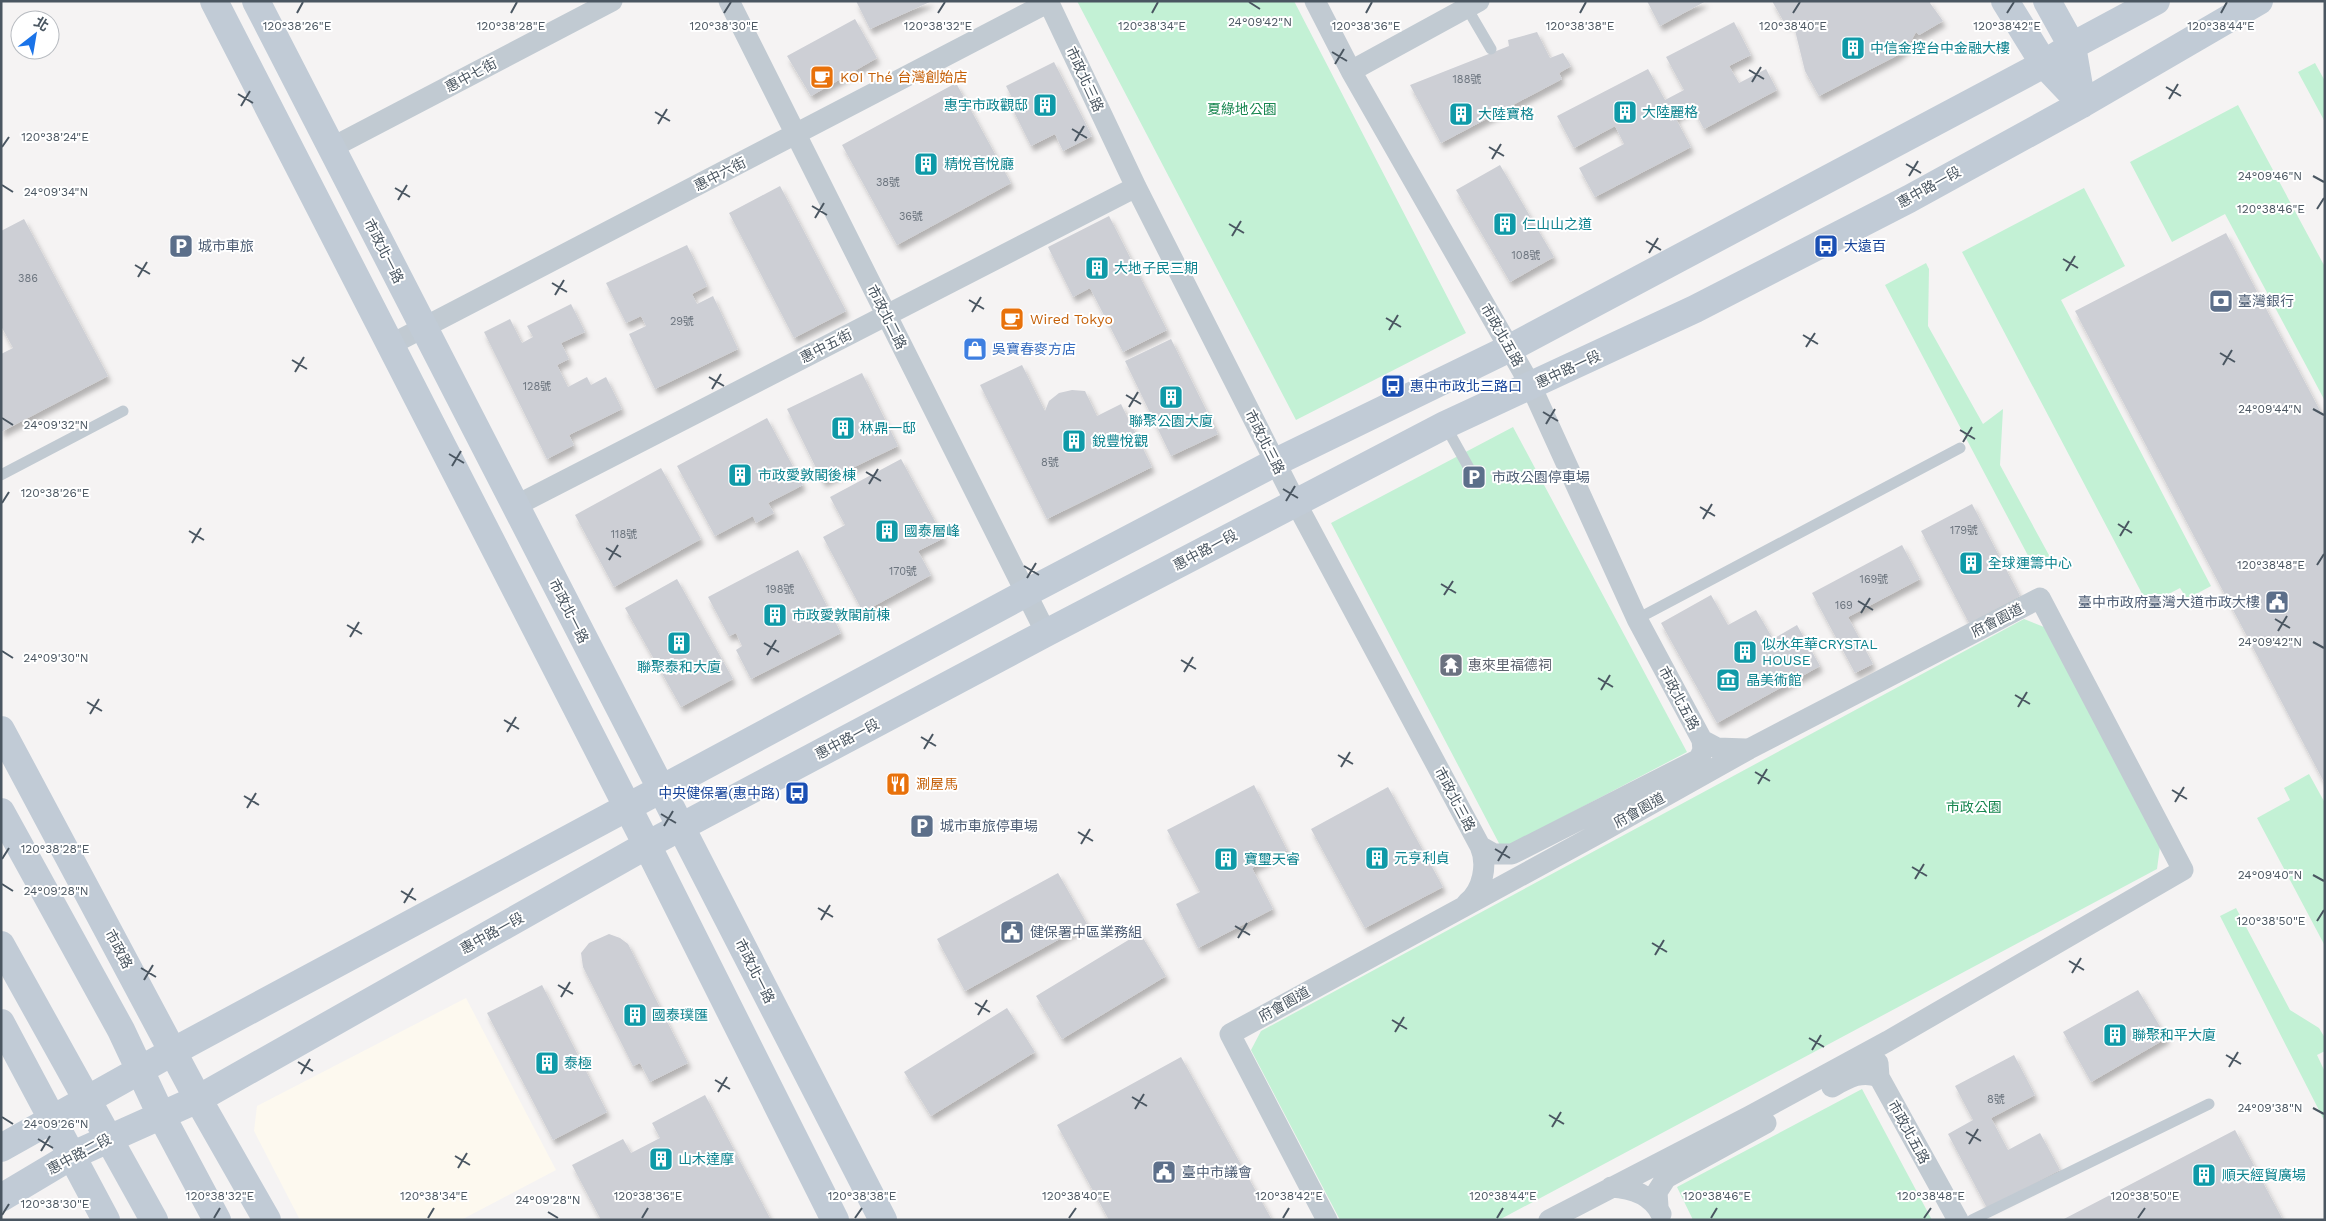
<svg xmlns="http://www.w3.org/2000/svg" width="2326" height="1221" font-family="'Work Sans','Noto Sans TC',sans-serif">
<style>
.commercial{fill:#fdf9ef}
.green{fill:#c3f1d5}
.building{fill:#cdcfd5;filter:url(#shadow)}
.lines{fill:none;stroke-linecap:round;stroke-linejoin:round}
.lane{stroke:#c1cad2;stroke-width:11}
.street{stroke:#c1cad2;stroke-width:21}
.secondary{stroke:#c1cbd6;stroke-width:28}
.ticks{fill:none;stroke:#4a5661;stroke-width:2}
.labels{text-anchor:middle;stroke-width:4;stroke-linejoin:round;paint-order:stroke}
.number-label{font-size:11px;fill:#6b747e}
.culture-label{font-size:14px;fill:#0d838f;stroke:#fff;text-anchor:start}
.street-label{font-size:14px;fill:#4a5661;stroke:#fff}
.food-label{font-size:14px;fill:#c56008;stroke:#fff;text-anchor:start}
.park-label{font-size:14px;fill:#17864f;stroke:#fff}
.service-label{font-size:14px;fill:#4e5e75;stroke:#fff;text-anchor:start}
.transit-label{font-size:14px;fill:#164399;stroke:#fff;text-anchor:start}
.shop-label{font-size:14px;fill:#366cbe;stroke:#fff;text-anchor:start}
.worship-label{font-size:14px;fill:#5b616d;stroke:#fff;text-anchor:start}
.ticks-label{font-size:12px;text-anchor:middle;fill:#4a5661;stroke:#fff;stroke-width:4;stroke-linejoin:round;paint-order:stroke}
</style>
<defs>
<filter id="shadow"><feDropShadow dx="3" dy="5.5" stdDeviation="2.5" flood-color="#0004"/></filter>
</defs>
<rect width="100%" height="100%" fill="#f5f3f3"/>
<path class="commercial" d="M466,998L556,1170L461,1220H300L254,1131L257,1106Z"/>
<path class="green" d="M1077,1H1294L1466,333L1296,420Z
M2315,63L2325,81V122L2298,72Z
M2238,105L2325,267V401L2225,214L2172,242L2130,162Z
M2084,188L2125,266L2061,300L2211,586L2187,599L2180,588L2148,605L1962,252Z
M1926,263L1929,269L1928,326L1983,424L2003,409L2000,465L2050,557L2033,565L1885,285Z
M1513,427L1687,752L1502,849L1331,523Z
M2024,619L2044,627L2161,839L2157,869L1499,1220H1340L1251,1050L1261,1031Z
M2309,774L2325,803V946L2257,818L2290,800L2284,788Z
M2236,908L2290,1010L2319,1028L2325,1038V1051L2317,1055L2325,1072V1122L2220,916Z
M1862,1089L1932,1220H1693L1677,1187Z"/>
<path class="building" d="M856,1H932L870,29Z
M1647,1H1706L1660,26Z
M1772,1H1931L1930,3L1943,21L1919,35L1916,32L1908,46L1898,55L1819,96L1805,71L1793,22L1785,24Z
M855,19L877,58L811,96L787,56Z
M1734,22L1751,55L1729,66L1739,83L1766,69L1777,90L1704,129L1693,108L1675,117L1691,147L1595,197L1579,168L1624,144L1615,126L1574,148L1557,116L1648,69L1665,100L1684,90L1666,57Z
M1537,32L1550,58L1563,53L1571,66L1559,73L1562,79L1441,143L1410,85L1509,46L1508,40Z
M1054,62L1092,136L1063,151L1055,134L1031,146L1011,106L1015,104L1006,86Z
M956,83L1011,183L897,245L842,145Z
M1500,165L1554,257L1510,282L1456,190Z
M780,186L846,311L794,338L729,213Z
M1109,216L1167,330L1123,352L1090,288L1073,297L1048,247Z
M24,219L108,376L1,432V354L13,348L1,326V231Z
M2226,233L2325,420V784L2075,311Z
M687,245L707,286L692,294L697,304L713,296L738,349L655,389L629,334L646,326L641,316L626,323L606,283Z
M571,304L585,332L561,343L569,359L557,365L568,387L587,377L591,385L606,377L622,409L569,435L574,445L547,459L484,332L510,319L522,343L533,337L527,326Z
M1171,339L1218,434L1171,456L1125,361Z
M1022,365L1045,411L1049,401L1059,393L1072,390L1085,391L1097,416L1121,404L1152,467L1047,519L980,385Z
M862,373L898,446L823,482L787,409Z
M767,418L803,485L768,503L774,513L756,523L753,516L715,536L677,466Z
M901,459L944,538L918,551L931,575L863,612L823,537L845,525L830,497Z
M661,468L701,539L614,587L575,515Z
M1972,504L2020,596L1969,623L1921,531Z
M1902,545L1920,579L1848,617L1873,664L1855,673L1812,593Z
M798,550L841,633L751,679L736,650L742,646L736,633L729,636L708,597Z
M677,579L733,679L681,707L625,608Z
M1711,595L1728,625L1756,610L1773,639L1797,625L1820,666L1717,723L1661,623Z
M1254,785L1287,850L1252,868L1273,909L1198,948L1176,904L1200,892L1167,830Z
M1388,787L1443,887L1365,928L1311,829Z
M1058,873L1087,924L965,991L937,939Z
M1140,933L1166,976L1062,1039L1036,996Z
M609,934L620,938L628,944L688,1063L650,1082L640,1063L633,1066L583,967L581,953L589,943Z
M542,985L607,1112L553,1140L487,1013Z
M2138,990L2167,1038L2091,1082L2063,1032Z
M1007,1008L1035,1052L931,1116L904,1072Z
M2014,1055L2035,1095L1991,1118L2008,1150L2040,1133L2060,1170L1987,1208L1948,1134L1973,1120L1955,1086Z
M1181,1057L1272,1220H1109L1057,1125Z
M705,1095L771,1220H601L572,1165L623,1139L631,1153L660,1138L652,1123Z
M2235,1130L2283,1220H2062Z"/>
<g class="lines">
<path class="lane" d="M1467,8L1491,49
M1445,425L1474,477
M1,475L123,411
M1637,619L1960,448
M1972,1220L2209,1104"/>
<path class="street" d="M729,1L1046,633
M1048,1L1136,187L1296,503L1480,846C1488,864 1483,890 1467,903
M1315,1L1351,71L1531,386L1637,619L1702,740L1717,748L1746,749
M1351,71L1479,1
M331,148L612,1
M390,345L1049,2
M515,506L1136,187
M1480,846L1494,854H1512L1699,759L1703,750L1702,740
M1878,1063L1879,1077L1958,1220
M1832,1087C1848,1078 1861,1070 1879,1077
M1611,1187C1631,1188 1652,1195 1661,1214
M1658,1207L1657,1192L1666,1178L1766,1123
M1327,1220L1230,1034L1601,832L1749,749L2040,598L2183,870L1888,1041L1750,1116L1549,1220"/>
<path class="secondary" d="M214,1L647,845L835,1220
M256,1L883,1220
M2005,1L2044,64L2082,104
M2047,1L2072,46L2082,104
M1,730L198,1099L267,1220
M1,812L121,1030L161,1115L217,1220
M1,945L154,1220
M1,1023L106,1220
M1,1148L174,1051L1026,593L1276,462L1510,348L2044,64L2072,46L2156,1
M1,1198L73,1155L198,1099L647,845L1046,633L1445,425L1695,309L1909,199L2082,104L2259,1"/>
</g>
<path class="ticks" d="M1249,2L1260,9M297,13L303,2M511,13L517,2M724,13L731,2M938,13L945,2M1152,13L1158,2M1366,13L1372,2M1580,13L1586,2M1793,13L1800,2M2007,13L2014,2M2221,13L2227,2M1332,52L1347,61M1335,64L1344,49M1749,70L1764,79M1752,82L1761,67M2166,87L2181,96M238,94L253,103M2169,99L2178,84M241,106L250,91M655,112L670,121M658,124L667,109M1072,129L1087,138M1075,141L1084,126M2,147L9,137M1489,147L1504,156M1492,159L1501,144M1906,164L1921,173M1909,176L1918,161M2313,176L2324,182M2,185L13,192M395,188L410,197M398,200L407,185M812,206L827,215M2317,209L2324,198M815,218L824,203M1229,224L1244,233M1232,236L1241,221M1646,241L1661,250M1649,253L1658,238M2063,259L2078,268M135,265L150,274M2066,271L2075,256M138,277L147,262M552,283L567,292M555,295L564,280M969,300L984,309M972,312L981,297M1386,318L1401,327M1389,330L1398,315M1803,335L1818,344M1806,347L1815,333M2220,353L2235,362M292,360L307,369M2223,365L2232,350M295,372L304,357M709,377L724,386M712,389L721,374M1126,395L1141,404M1129,407L1138,392M2313,409L2324,415M1543,412L1558,421M2,418L13,425M1546,424L1555,409M1960,430L1975,439M1963,442L1972,427M449,454L464,463M452,466L461,451M866,472L881,481M869,484L878,469M1283,489L1298,498M1286,501L1295,486M2,503L9,492M1700,507L1715,516M1703,519L1712,504M2118,524L2132,533M189,531L204,540M2120,536L2129,521M192,543L201,528M606,548L621,557M609,560L618,545M2317,565L2324,554M1024,566L1039,575M1027,578L1036,563M1441,584L1456,593M1444,595L1453,581M1858,601L1873,610M1861,613L1870,598M2275,619L2290,628M347,625L362,634M2278,631L2287,616M350,637L359,622M2313,642L2324,648M764,643L779,652M2,651L13,658M767,655L776,640M1181,660L1196,669M1184,672L1193,657M1598,678L1613,687M1601,690L1610,675M2015,695L2030,704M87,702L102,711M2018,707L2027,692M90,714L99,699M504,720L519,729M507,732L516,717M921,737L936,746M924,749L933,734M1338,755L1353,764M1341,767L1350,752M1755,772L1770,781M1758,784L1767,769M2172,790L2187,799M244,796L259,805M2175,802L2184,787M247,808L256,793M661,814L676,823M664,826L673,811M1078,832L1093,841M1081,844L1090,829M1495,849L1510,858M2,859L9,848M1498,861L1507,846M1912,867L1927,876M2313,875L2324,881M1915,879L1924,864M2,884L13,891M401,891L416,900M404,903L413,888M818,908L833,917M821,920L830,905M2317,921L2324,910M1235,926L1250,935M1238,938L1247,923M1652,943L1667,952M1655,955L1664,940M2069,961L2084,970M141,968L156,977M2072,973L2081,958M144,980L153,965M558,985L573,994M561,997L570,982M975,1003L990,1012M978,1015L987,1000M1392,1020L1407,1029M1395,1032L1404,1017M1809,1038L1824,1047M1812,1050L1821,1035M2226,1055L2241,1064M298,1062L313,1071M2229,1067L2238,1052M301,1074L310,1059M715,1080L730,1089M718,1092L727,1077M1132,1097L1147,1106M2313,1108L2324,1114M1135,1109L1144,1094M1549,1115L1564,1124M2,1117L13,1124M1552,1127L1561,1112M1966,1132L1981,1141M38,1139L53,1148M1969,1144L1978,1129M41,1151L50,1136M455,1156L470,1165M458,1168L467,1153M548,1212L558,1218M2,1215L9,1204M214,1218L220,1208M428,1218L434,1208M642,1218L648,1208M855,1218L862,1208M1069,1218L1076,1208M1283,1218L1289,1208M1497,1218L1503,1208M1711,1218L1717,1208M1924,1218L1931,1208M2138,1218L2145,1208"/>
<defs>
<g id="building-square" transform="scale(1.25)"><rect x="-9" y="-9" width="18" height="18" rx="4" fill="#0f9aa8" stroke="#fff"/><path d="M-4-6H4V6H1V3H-1V6H-4ZM-2.5-4.3h1.7v1.8h-1.7ZM.8-4.3h1.7v1.8H.8ZM-2.5-1h1.7V.8h-1.7ZM.8-1h1.7V.8H.8Z" fill="#fff"/></g>
<g id="cafe-square" transform="scale(1.25)"><rect x="-9" y="-9" width="18" height="18" rx="4" fill="#e8710a" stroke="#fff"/><path d="M-5.5-4.5H6V0H3Q3 3.5 0 3.5H-2.5Q-5.5 3.5-5.5 0ZM3-3.2v2h1.7v-2ZM-6 4.5H4V6H-6Z" fill="#fff"/></g>
<g id="parking-square" transform="scale(1.25)"><rect x="-9" y="-9" width="18" height="18" rx="4" fill="#5c6f8a" stroke="#fff"/><path d="M-3.5-5.5H1a3.5 3.5 0 0 1 0 7H-1V5.5H-3.5ZM-1-3.4V-.6H.8a1.4 1.4 0 0 0 0-2.8Z" fill="#fff"/></g>
<g id="bus-square" transform="scale(1.25)"><rect x="-9" y="-9" width="18" height="18" rx="4" fill="#1a4fb4" stroke="#fff"/><path d="M-5-6H5V4H4V6H2V4H-2V6H-4V4H-5ZM-3.5-4V0h7V-4ZM-3.5 1.2v1.5H-2V1.2ZM2 1.2v1.5H3.5V1.2Z" fill="#fff"/></g>
<g id="bank-square" transform="scale(1.25)"><rect x="-9" y="-9" width="18" height="18" rx="4" fill="#5c6f8a" stroke="#fff"/><path d="M-6-4H6V4H-6ZM0-2.3a2.3 2.3 0 1 0 0 4.6a2.3 2.3 0 1 0 0-4.6Z" fill="#fff"/></g>
<g id="shop-square" transform="scale(1.25)"><rect x="-9" y="-9" width="18" height="18" rx="4" fill="#3f7fe0" stroke="#fff"/><path d="M-5-2.5h2.3a2.7 3.5 0 0 1 5.4 0H5L5.5 6h-11ZM-1.5-2.5h3a1.5 2.3 0 0 0-3 0Z" fill="#fff"/></g>
<g id="civic-square" transform="scale(1.25)"><rect x="-9" y="-9" width="18" height="18" rx="4" fill="#5c6f8a" stroke="#fff"/><path d="M-.6-6.5H3V-4.5H.6V-3L4-1V1h2V6H-6V1h2V-1L-.6-3ZM-1.2 2.5V6h2.4V2.5Z" fill="#fff"/></g>
<g id="temple-square" transform="scale(1.25)"><rect x="-9" y="-9" width="18" height="18" rx="4" fill="#6b7280" stroke="#fff"/><path d="M0-6L5-2H3V0L6.5 2.5H4V6H1.5V3h-3V6H-4V2.5H-6.5L-3 0V-2H-5Z" fill="#fff"/></g>
<g id="museum-square" transform="scale(1.25)"><rect x="-9" y="-9" width="18" height="18" rx="4" fill="#0f9aa8" stroke="#fff"/><path d="M0-6L6-3V-2H-6V-3ZM-5-1h2V3h-2ZM-1-1h2V3h-2ZM3-1h2V3H3ZM-6 4H6V6H-6Z" fill="#fff"/></g>
<g id="restaurant-square" transform="scale(1.25)"><rect x="-9" y="-9" width="18" height="18" rx="4" fill="#e8710a" stroke="#fff"/><path d="M-5-6h1v4h1v-4h1v4h1v-4h1v5L-1.5 .5V6h-2V.5L-5-1ZM5-6V6H3V1.5H1.5Q1.5-4 5-6Z" fill="#fff"/></g>
</defs>
<g fill-rule="evenodd">
<use href="#building-square" x="1853" y="48"/>
<use href="#cafe-square" x="822" y="77"/>
<use href="#building-square" x="1045" y="105"/>
<use href="#building-square" x="1625" y="112"/>
<use href="#building-square" x="1461" y="114"/>
<use href="#building-square" x="926" y="164"/>
<use href="#building-square" x="1505" y="224"/>
<use href="#parking-square" x="181" y="246"/>
<use href="#bus-square" x="1826" y="246"/>
<use href="#building-square" x="1097" y="268"/>
<use href="#bank-square" x="2221" y="301"/>
<use href="#cafe-square" x="1012" y="319"/>
<use href="#shop-square" x="975" y="349"/>
<use href="#bus-square" x="1393" y="386"/>
<use href="#building-square" x="1171" y="397"/>
<use href="#building-square" x="843" y="428"/>
<use href="#building-square" x="1074" y="441"/>
<use href="#building-square" x="740" y="475"/>
<use href="#parking-square" x="1474" y="477"/>
<use href="#building-square" x="887" y="531"/>
<use href="#building-square" x="1971" y="563"/>
<use href="#civic-square" x="2277" y="602"/>
<use href="#building-square" x="775" y="615"/>
<use href="#building-square" x="679" y="643"/>
<use href="#building-square" x="1745" y="652"/>
<use href="#temple-square" x="1451" y="665"/>
<use href="#museum-square" x="1728" y="680"/>
<use href="#restaurant-square" x="898" y="784"/>
<use href="#bus-square" x="797" y="793"/>
<use href="#parking-square" x="922" y="826"/>
<use href="#building-square" x="1377" y="858"/>
<use href="#building-square" x="1226" y="859"/>
<use href="#civic-square" x="1012" y="932"/>
<use href="#building-square" x="635" y="1015"/>
<use href="#building-square" x="2115" y="1035"/>
<use href="#building-square" x="547" y="1063"/>
<use href="#building-square" x="661" y="1159"/>
<use href="#civic-square" x="1164" y="1172"/>
<use href="#building-square" x="2204" y="1175"/>
</g>
<g class="labels">
<g class="number-label">
<text x="1467" y="83">188號</text>
<text x="888" y="186">38號</text>
<text x="911" y="220">36號</text>
<text x="1526" y="259">108號</text>
<text x="28" y="282">386</text>
<text x="682" y="325">29號</text>
<text x="537" y="390">128號</text>
<text x="1050" y="466">8號</text>
<text x="1964" y="534">179號</text>
<text x="624" y="538">118號</text>
<text x="903" y="575">170號</text>
<text x="1874" y="583">169號</text>
<text x="780" y="593">198號</text>
<text x="1844" y="609">169</text>
<text x="1996" y="1103">8號</text>
</g>
<g class="culture-label">
<text x="1870" y="53">中信金控台中金融大樓</text>
<text x="1028" y="110" text-anchor="end">惠宇市政觀邸</text>
<text x="1642" y="117">大陸麗格</text>
<text x="1478" y="119">大陸寶格</text>
<text x="944" y="169">精悅音悅廳</text>
<text x="1522" y="229">仁山山之道</text>
<text x="1114" y="273">大地子民三期</text>
<text x="1171" y="426" text-anchor="middle">聯聚公園大廈</text>
<text x="860" y="433">林鼎一邸</text>
<text x="1092" y="446">銳豐悅觀</text>
<text x="758" y="480">市政愛敦閣後棟</text>
<text x="904" y="536">國泰層峰</text>
<text x="1988" y="568">全球運籌中心</text>
<text x="792" y="620">市政愛敦閣前棟</text>
<text x="1762" y="649">似水年華CRYSTAL<tspan x="1762" dy="16">HOUSE</tspan></text>
<text x="679" y="672" text-anchor="middle">聯聚泰和大廈</text>
<text x="1746" y="685">晶美術館</text>
<text x="1394" y="863">元亨利貞</text>
<text x="1244" y="864">寶璽天睿</text>
<text x="652" y="1020">國泰璞匯</text>
<text x="2132" y="1040">聯聚和平大廈</text>
<text x="564" y="1068">泰極</text>
<text x="678" y="1164">山木達摩</text>
<text x="2222" y="1180">順天經貿廣場</text>
</g>
<g class="street-label">
<text transform="translate(471 75) rotate(-28)" y="5">惠中七街</text>
<text transform="translate(1085 79) rotate(65)" y="5">市政北三路</text>
<text transform="translate(720 174) rotate(-27)" y="5">惠中六街</text>
<text transform="translate(1929 187) rotate(-29)" y="5">惠中路一段</text>
<text transform="translate(384 251) rotate(63)" y="5">市政北一路</text>
<text transform="translate(887 317) rotate(63)" y="5">市政北二路</text>
<text transform="translate(1502 335) rotate(60)" y="5">市政北五路</text>
<text transform="translate(826 346) rotate(-27)" y="5">惠中五街</text>
<text transform="translate(1568 369) rotate(-25)" y="5">惠中路一段</text>
<text transform="translate(1265 442) rotate(63)" y="5">市政北三路</text>
<text transform="translate(1205 550) rotate(-28)" y="5">惠中路一段</text>
<text transform="translate(569 611) rotate(63)" y="5">市政北一路</text>
<text transform="translate(1997 620) rotate(-27)" y="5">府會園道</text>
<text transform="translate(1679 698) rotate(62)" y="5">市政北五路</text>
<text transform="translate(847 739) rotate(-28)" y="5">惠中路一段</text>
<text transform="translate(1455 799) rotate(62)" y="5">市政北三路</text>
<text transform="translate(1639 810) rotate(-29)" y="5">府會園道</text>
<text transform="translate(492 933) rotate(-29)" y="5">惠中路一段</text>
<text transform="translate(119 949) rotate(62)" y="5">市政路</text>
<text transform="translate(755 971) rotate(63)" y="5">市政北一路</text>
<text transform="translate(1284 1004) rotate(-29)" y="5">府會園道</text>
<text transform="translate(1909 1132) rotate(61)" y="5">市政北五路</text>
<text transform="translate(79 1154) rotate(-28)" y="5">惠中路二段</text>
</g>
<g class="food-label">
<text x="840" y="82">KOI Thé 台灣創始店</text>
<text x="1030" y="324">Wired Tokyo</text>
<text x="916" y="789">涮屋馬</text>
</g>
<g class="park-label">
<text x="1242" y="114">夏綠地公園</text>
<text x="1974" y="812">市政公園</text>
</g>
<g class="service-label">
<text x="198" y="251">城市車旅</text>
<text x="2238" y="306">臺灣銀行</text>
<text x="1492" y="482">市政公園停車場</text>
<text x="2260" y="607" text-anchor="end">臺中市政府臺灣大道市政大樓</text>
<text x="940" y="831">城市車旅停車場</text>
<text x="1030" y="937">健保署中區業務組</text>
<text x="1182" y="1177">臺中市議會</text>
</g>
<g class="transit-label">
<text x="1844" y="251">大遠百</text>
<text x="1410" y="391">惠中市政北三路口</text>
<text x="780" y="798" text-anchor="end">中央健保署(惠中路)</text>
</g>
<g class="shop-label">
<text x="992" y="354">吳寶春麥方店</text>
</g>
<g class="worship-label">
<text x="1468" y="670">惠來里福德祠</text>
</g>
</g>
<g class="ticks-label">
<text x="1260" y="26">24°09'42"N</text>
<text x="297" y="30">120°38'26"E</text>
<text x="511" y="30">120°38'28"E</text>
<text x="724" y="30">120°38'30"E</text>
<text x="938" y="30">120°38'32"E</text>
<text x="1152" y="30">120°38'34"E</text>
<text x="1366" y="30">120°38'36"E</text>
<text x="1580" y="30">120°38'38"E</text>
<text x="1793" y="30">120°38'40"E</text>
<text x="2007" y="30">120°38'42"E</text>
<text x="2221" y="30">120°38'44"E</text>
<text x="55" y="141">120°38'24"E</text>
<text x="2270" y="180">24°09'46"N</text>
<text x="56" y="196">24°09'34"N</text>
<text x="2271" y="213">120°38'46"E</text>
<text x="2270" y="413">24°09'44"N</text>
<text x="56" y="429">24°09'32"N</text>
<text x="55" y="497">120°38'26"E</text>
<text x="2271" y="569">120°38'48"E</text>
<text x="2270" y="646">24°09'42"N</text>
<text x="56" y="662">24°09'30"N</text>
<text x="55" y="853">120°38'28"E</text>
<text x="2270" y="879">24°09'40"N</text>
<text x="56" y="895">24°09'28"N</text>
<text x="2271" y="925">120°38'50"E</text>
<text x="2270" y="1112">24°09'38"N</text>
<text x="56" y="1128">24°09'26"N</text>
<text x="220" y="1200">120°38'32"E</text>
<text x="434" y="1200">120°38'34"E</text>
<text x="648" y="1200">120°38'36"E</text>
<text x="862" y="1200">120°38'38"E</text>
<text x="1076" y="1200">120°38'40"E</text>
<text x="1289" y="1200">120°38'42"E</text>
<text x="1503" y="1200">120°38'44"E</text>
<text x="1717" y="1200">120°38'46"E</text>
<text x="1931" y="1200">120°38'48"E</text>
<text x="2145" y="1200">120°38'50"E</text>
<text x="548" y="1204">24°09'28"N</text>
<text x="55" y="1208">120°38'30"E</text>
</g>
<rect width="2326" height="1221" fill="none" stroke="#4a5661" stroke-width="5"/>
<g transform="translate(35 35) rotate(31)"><circle r="24" fill="#ffffff" stroke="#b7bbc0"/>
<path d="M0-4L9 19L0 12L-9 19Z" fill="#1a73e8"/>
<text y="-8" font-size="14" font-weight="bold" text-anchor="middle" fill="#4a5661">北</text>
</g>
</svg>
